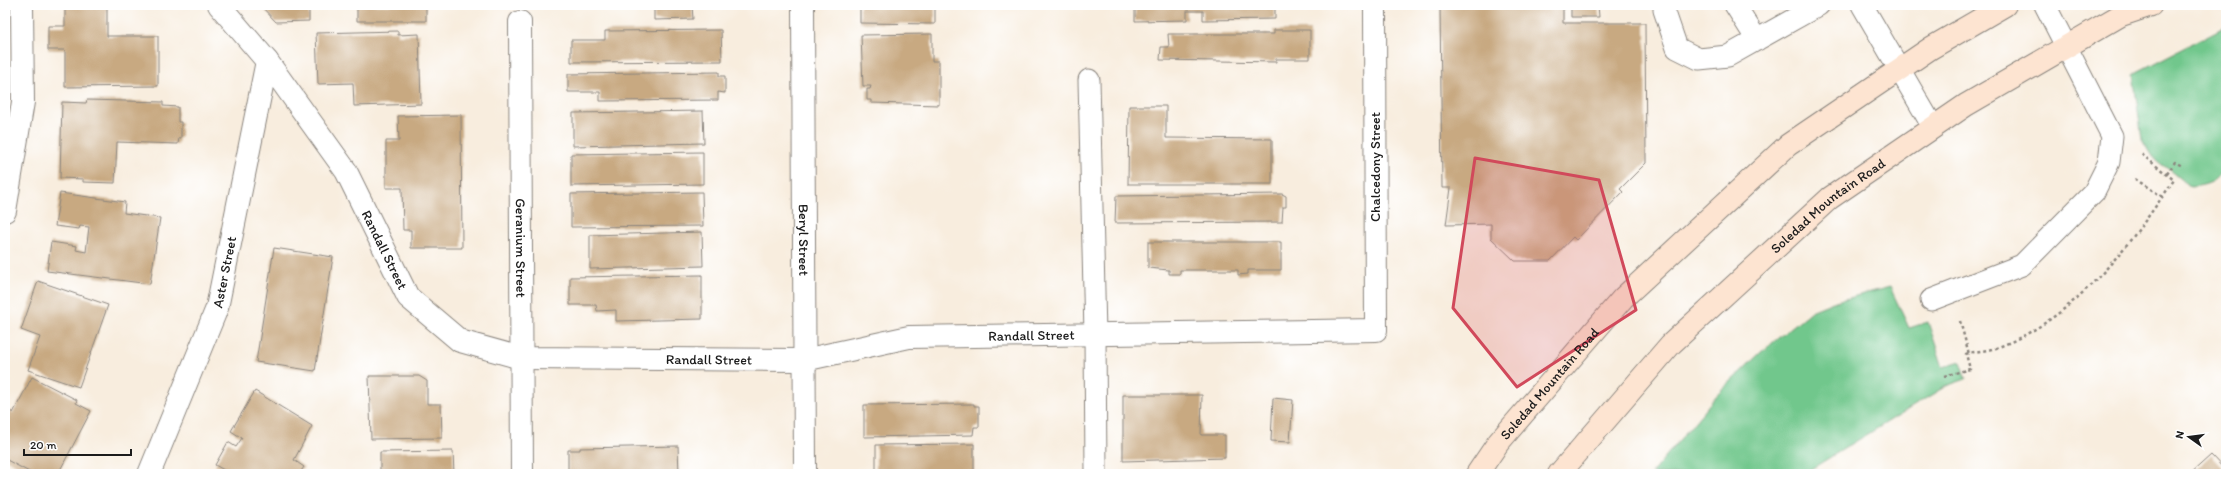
<svg xmlns="http://www.w3.org/2000/svg" width="2231" height="479" font-family="Itim,sans-serif">
<style>
.green{fill:#71c78c;stroke:#467254}
.building{fill:#c8a981}
.lines{fill:none;stroke-linecap:round;stroke-linejoin:round}
.lane-casing{stroke:#8a847d;stroke-width:23}
.street-casing{stroke:#8a847d;stroke-width:24}
.secondary-casing{stroke:#8a847d;stroke-width:24}
.path{stroke:#8a847d;stroke-width:2.5;stroke-dasharray:3 3;stroke-linecap:butt}
.lane{stroke:#fff;stroke-width:21}
.street{stroke:#fff;stroke-width:22}
.secondary{stroke:#fde4d1;stroke-width:22}
.marked{fill:#d1495b;fill-opacity:0.2;stroke:#d1495b;stroke-width:3;stroke-linejoin:round}
.labels{text-anchor:middle;stroke-width:4;stroke-linejoin:round;paint-order:stroke}
.street-label{font-size:14px;fill:#1c1c1c;stroke:#fff}
</style>
<rect width="100%" height="100%" fill="#fff"/>
<filter id="ink" filterUnits="userSpaceOnUse"><feTurbulence type="fractalNoise" baseFrequency=".025" numOctaves="2"/><feDisplacementMap in="SourceGraphic" scale="8" xChannelSelector="R" yChannelSelector="G"/><feConvolveMatrix kernelMatrix="1 2 1 2 8 2 1 2 1" color-interpolation-filters="sRGB"/></filter>
<filter id="wash" filterUnits="userSpaceOnUse"><feTurbulence type="fractalNoise" baseFrequency=".012" numOctaves="4" result="noise"/><feDisplacementMap in="SourceGraphic" scale="16" xChannelSelector="R" yChannelSelector="G"/><feGaussianBlur stdDeviation="0.9" result="paint"/><feColorMatrix in="noise" values="0 0 0 0 0 0 0 0 0 0 0 0 0 0 0 0 0 1.4 0 .05"/><feComposite in="paint" operator="in"/></filter>
<g filter="url(#wash)">
<rect width="100%" height="100%" fill="#f8edde"/>
<path class="green" d="M2226,26V161C2221,181 2210,185 2190,187L2151,155L2142,140L2133,74Z
M1890,287L1909,328L1928,322L1943,367L1960,362L1966,379L1946,386L1803,474H1651L1717,395L1760,353L1811,311L1833,302Z"/>
<g id="blocks">
<path class="building" d="M65,5H107V36H158V86L65,87V50H48V26H65Z
M260,5H309V21L276,22Z
M357,5H426V21H357Z
M654,5H692L693,19L654,20Z
M860,5H935V24L860,23Z
M1135,5H1275V19L1203,20V11H1187V20L1135,21Z
M1440,5H1563V23H1645L1646,163L1620,189L1623,192L1576,240L1573,237L1550,261H1515L1491,238V224L1446,225L1451,188H1442Z
M1571,5H1598L1599,17H1571Z
M721,30L722,61L571,62V40H605V31Z
M1274,30H1310V59H1276V62L1160,60L1161,47H1169L1168,34H1274Z
M398,31V35L419,34L421,104L354,106L353,83L318,84L316,33Z
M932,34V61H939V105L871,103V100H867V89H870L871,86H863L861,35Z
M719,72V76H725V93L718,92V100L600,101V92H568V74Z
M87,100L163,102V106L178,107V122H181V138H179L178,144L117,142L115,183L83,182V179L60,178L62,102L86,103Z
M1129,106H1166V138L1272,139V184H1128Z
M703,111L704,143L573,146V113Z
M461,115L462,248H411V230H403L402,188H386V141H399L398,116Z
M703,152V184L571,186V154Z
M702,192L703,226L571,227V194Z
M60,193L125,202L124,213L160,218L150,284L47,271L51,242L77,246L76,250L86,252L89,227L80,226L79,229L55,226Z
M1282,194L1286,196V207H1283L1282,222L1115,223L1116,196Z
M702,232L703,266L590,269V235Z
M1148,242H1281V270H1248V274L1238,275V270H1180V274H1169V270L1148,268Z
M274,248L333,257L315,371L256,362Z
M702,275V319L616,321V310L597,311L596,305H570V277Z
M38,281L108,305L79,387L28,370L40,337L21,330Z
M369,376H419L427,381V404H441L442,438L371,439Z
M32,377L77,400L76,403L91,411L58,474H33L5,459V408L13,413Z
M255,391L312,426L294,460L304,467L299,474H231L215,465L228,442L236,447L242,438L231,431Z
M1123,395H1202L1201,435H1225V458L1123,461Z
M1273,398L1293,400L1290,442L1271,441Z
M974,404V406H979V427H974L973,435L864,437V405Z
M974,444V474H876V445Z
M678,446L679,474H568V450H580V448Z
M453,451L454,474H380V452Z
M2211,455L2226,471V474H2190Z"/>
</g>
</g>
<g filter="url(#ink)">
<use href="#blocks" fill-opacity="0" stroke="#8a847d" stroke-width="1"/>
<g class="lines">
<g class="lane-casing">
<path id="lane" d="M1665,5L1664,10L1677,48L1699,59L1728,56L1819,5
M1735,5L1757,40
M1862,5L1933,127
M1089,80L1095,334L1096,474
M1931,300L2022,265L2094,192L2109,162L2112,136L2045,5"/>
</g>
<g class="street-casing">
<g id="street">
<path id="s1" d="M219,5L267,61L346,171L408,297L460,341L521,358L804,360L909,337L1376,330L1375,5"/>
<path id="s2" d="M803,5L805,474"/>
<path id="s3" d="M520,22L522,474"/>
<path d="M5,211L23,102L22,5"/>
<path id="s4" d="M149,474L217,308L267,61"/>
</g>
</g>
<g class="secondary-casing">
<g id="secondary">
<path id="s5" d="M1477,474L1498,443L1623,298L1788,145L1931,48L2005,5"/>
<path id="s6" d="M1559,474L1671,344L1830,198L1966,105L2121,15L2151,5"/>
</g>
</g>
<path class="path" d="M2167,174L2175,162L2182,166
M2135,179L2163,197
M1960,321L1969,354
M1944,376L1970,369L1966,354C1976,351 1986,351 1996,348C2075,319 2128,247 2174,180L2140,153"/>
<use href="#lane" class="lane"/>
<use href="#street" class="street"/>
<use href="#secondary" class="secondary"/>
</g>
</g>
<path class="marked" d="M1475,158L1599,180L1636,310L1517,387L1453,308Z"/>
<g class="labels">
<g class="street-label">
<text transform="translate(1375 167) rotate(-90)" y="5">Chalcedony Street</text>
<text dy="5" stroke="none"><textPath href="#s6" startOffset="381">Soledad Mountain Road</textPath></text>
<text dy="5" stroke="none"><textPath href="#s2" startOffset="235">Beryl Street</textPath></text>
<text dy="5" stroke="none"><textPath href="#s3" startOffset="226">Geranium Street</textPath></text>
<text dy="5" stroke="none"><textPath href="#s1" startOffset="297">Randall Street</textPath></text>
<text dy="5" stroke="none"><textPath href="#s4" startOffset="216">Aster Street</textPath></text>
<text dy="5" stroke="none"><textPath href="#s1" startOffset="994">Randall Street</textPath></text>
<text dy="5" stroke="none"><textPath href="#s1" startOffset="669">Randall Street</textPath></text>
<text dy="5" stroke="none"><textPath href="#s5" startOffset="116">Soledad Mountain Road</textPath></text>
</g>
</g>
<rect width="2231" height="479" fill="none" stroke="#fff" stroke-width="20"/>
<g transform="translate(2189 437) rotate(284)" stroke="#ffffff" stroke-width="3" paint-order="stroke">
<path d="M0-3L7 15L0 10L-7 15Z" fill="#1c1c1c"/>
<text y="-6" font-size="11" font-weight="bold" text-anchor="middle" fill="#1c1c1c">N</text>
</g>
<path d="M24 449v6h107v-6" fill="none" stroke="#1c1c1c" stroke-width="2"/>
<text x="30" y="449" font-size="12" fill="#1c1c1c" stroke="#ffffff" stroke-width="3" paint-order="stroke">20 m</text>
</svg>
